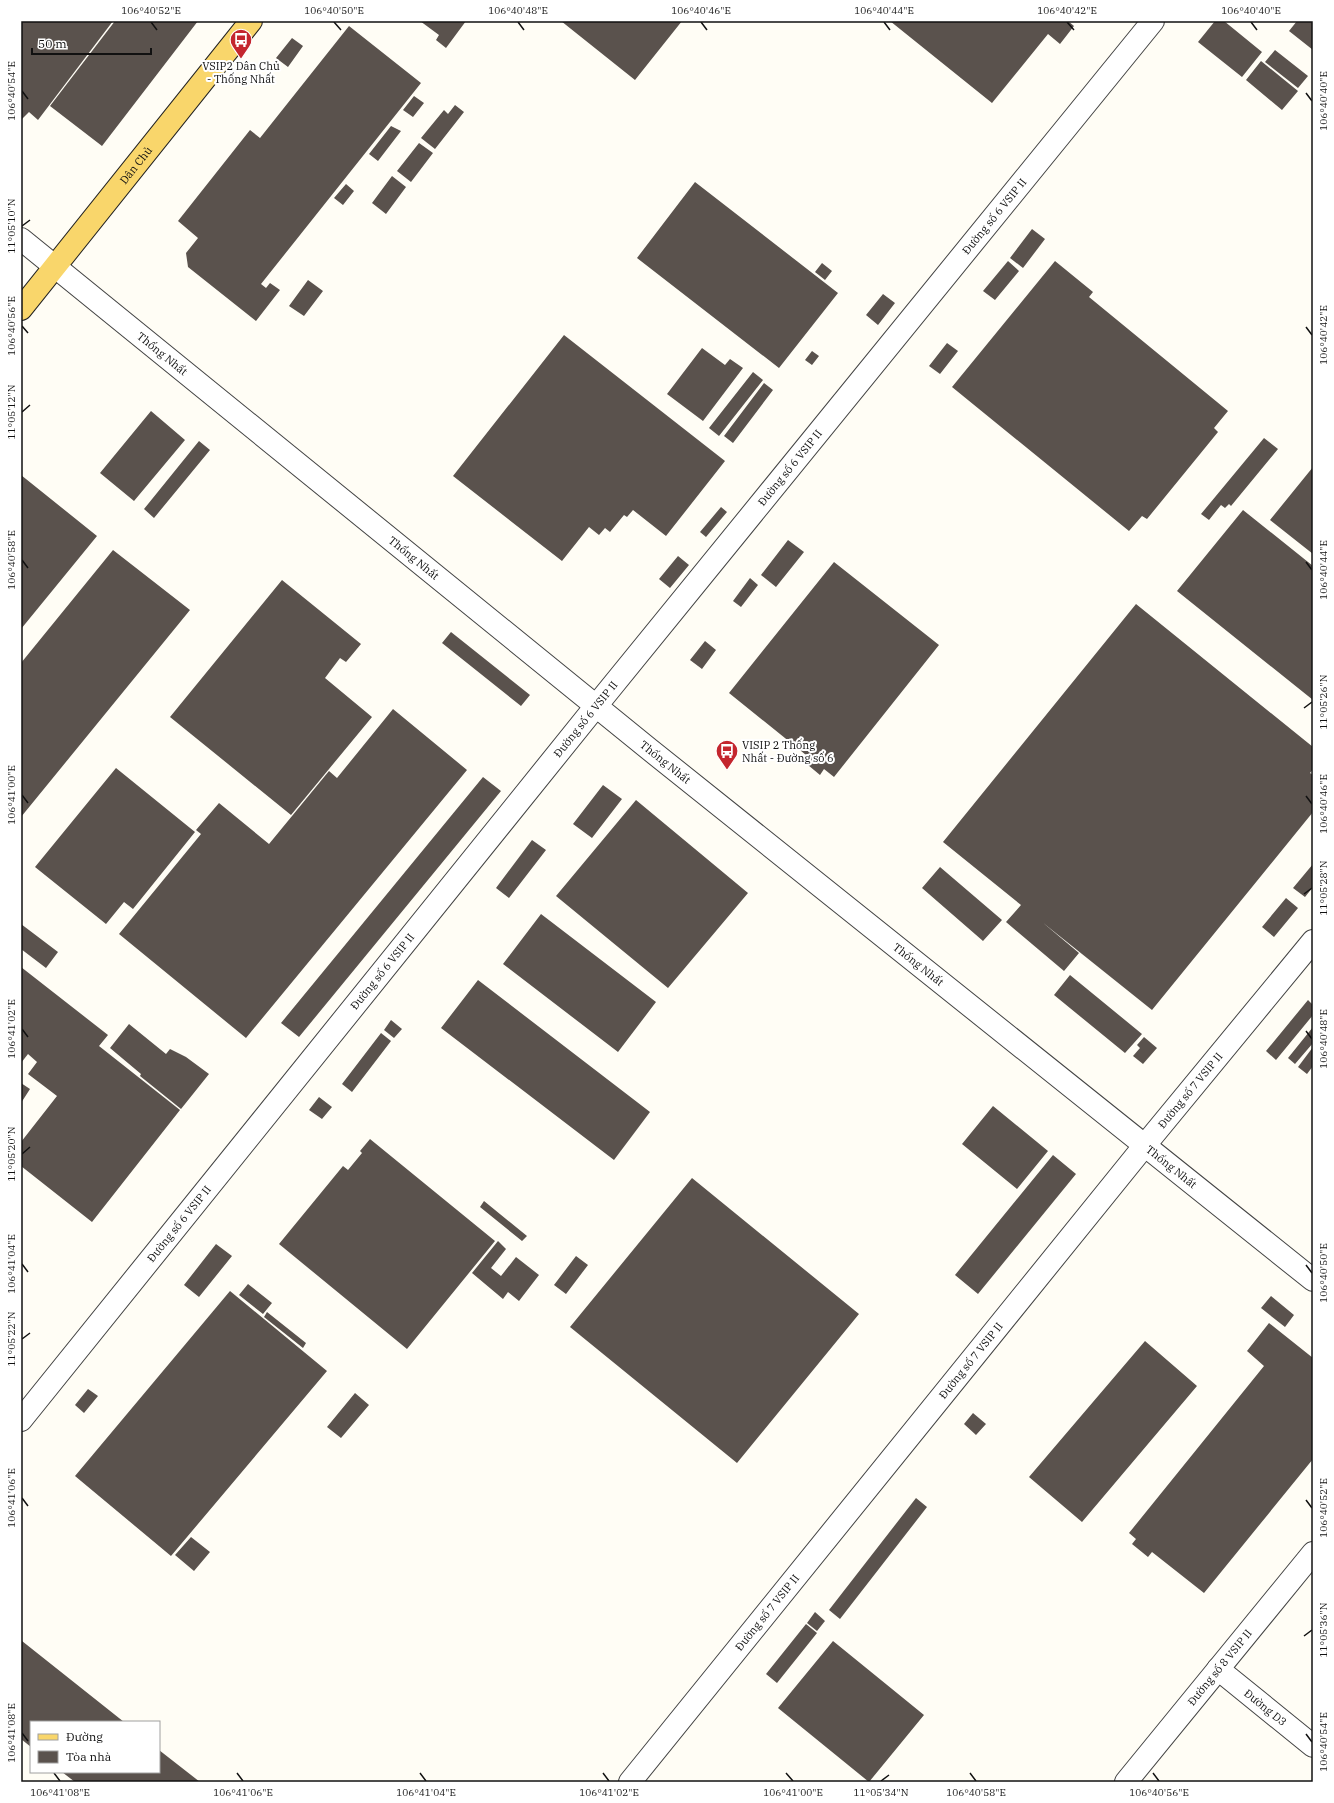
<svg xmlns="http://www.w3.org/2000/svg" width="1334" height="1803" font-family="'IBM Plex Serif',serif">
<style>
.building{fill:#5a524d}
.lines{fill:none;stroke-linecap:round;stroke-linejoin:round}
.minor-casing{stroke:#444;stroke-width:24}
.major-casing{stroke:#222;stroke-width:24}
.minor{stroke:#fff;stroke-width:22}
.major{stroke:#f9d66b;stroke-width:22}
.ticks{fill:none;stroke:#111;stroke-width:1.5}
.labels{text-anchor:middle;stroke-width:4;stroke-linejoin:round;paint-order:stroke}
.poi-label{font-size:11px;fill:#111;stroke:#fff}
.street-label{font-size:11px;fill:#111;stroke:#fff}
.neatline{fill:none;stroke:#111;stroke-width:1.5}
.ticks-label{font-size:10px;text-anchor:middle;fill:#111}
</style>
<rect width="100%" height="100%" fill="#fffdf5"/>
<path class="building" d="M21,21H113L38,120L29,112L21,120Z
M115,21H198L102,146L50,106Z
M420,21H466L446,48L436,40L439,35Z
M561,21H682L635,80Z
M890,21H1068L1074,26L1060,44L1048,34L992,103Z
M1215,21H1224L1262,52L1242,77L1198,42Z
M1297,21H1313V50L1289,31Z
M349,26L421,83L261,284L266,288L270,283L280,290L256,321L188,267L186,253L198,238L178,221L250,130L260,138Z
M292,38L303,46L288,67L276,58Z
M1275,50L1308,76L1298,88L1265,62Z
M1261,61L1298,91L1282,110L1246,80Z
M414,96L424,103L413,117L403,110Z
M455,105L464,112L435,149L421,138L444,110L448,114Z
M391,126L401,131L378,161L369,154Z
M419,143L433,153L411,182L397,171Z
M392,176L406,187L386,214L372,203Z
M695,182L838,293L779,368L637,258Z
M346,184L354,191L343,205L334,198Z
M1032,229L1045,239L1023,268L1010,258Z
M1008,261L1019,271L995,300L983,291Z
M1055,261L1093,292L1089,297L1228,411L1214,428L1218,432L1147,519L1142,516L1129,531L952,387Z
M822,263L832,271L825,280L815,272Z
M308,280L323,291L304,316L289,306Z
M883,294L895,303L878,325L866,315Z
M564,335L725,461L666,536L633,510L627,517L624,515L610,532L605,528L599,535L589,527L562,561L453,476Z
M947,343L958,351L940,374L929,366Z
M702,348L725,365L730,359L743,368L703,421L667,394Z
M812,351L819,356L812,365L805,360Z
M753,372L763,380L719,436L709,428Z
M764,383L773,390L733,443L724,436Z
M151,411L185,440L134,501L100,473Z
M1264,438L1278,449L1231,506L1229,504L1225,508L1221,505L1209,520L1201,514Z
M199,441L210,450L154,518L144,509Z
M1313,467V554L1270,520Z
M21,475L97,536L21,629Z
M721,507L727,512L706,537L700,532Z
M1243,510L1313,566V700L1177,591Z
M788,540L804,552L776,587L761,575Z
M113,550L190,610L21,817V663Z
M678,556L689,565L670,588L659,579Z
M834,562L939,645L834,777L824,769L820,775L802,760L806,755L729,693Z
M750,578L758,585L741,607L733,601Z
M282,580L361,644L346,662L340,658L325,678L372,717L291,815L170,717Z
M1136,604L1313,747V769L1310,773L1313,775V812L1152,1010L1042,922L1079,953L1064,971L1006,922L1021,905L943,842Z
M451,632L530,695L521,706L442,643Z
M705,641L716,650L702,669L690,660Z
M393,709L467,770L246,1038L119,934L201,834L196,830L219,803L269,844L329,771L337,778Z
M116,768L195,832L133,909L124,902L106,924L35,867Z
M483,777L501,791L299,1037L281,1023Z
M603,785L622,799L592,838L573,824Z
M636,800L748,893L668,988L556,896Z
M532,840L546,850L509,898L496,888Z
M1313,864V887L1305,897L1293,888Z
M940,867L1002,920L983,941L922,888Z
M1286,898L1298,908L1274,937L1262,927Z
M541,914L656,1002L618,1052L503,964Z
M21,924L58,952L46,968L21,949Z
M21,967L108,1035L99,1046L180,1110L92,1222L21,1166V1142L57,1096L28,1074L37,1062L28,1054L21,1063Z
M1070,975L1142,1034L1125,1053L1054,995Z
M478,980L650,1112L614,1160L441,1028Z
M1308,1000L1313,1005V1015L1276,1060L1266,1051Z
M391,1020L402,1029L394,1038L384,1030Z
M129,1024L166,1054L170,1049L186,1057L209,1074L181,1109L140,1076L141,1074L110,1048Z
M1313,1027V1043L1295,1064L1288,1058Z
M381,1033L391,1041L352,1092L342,1084Z
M1144,1037L1157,1048L1143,1064L1133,1056L1140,1048L1137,1045Z
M1313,1047V1066L1307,1074L1298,1067Z
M21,1083L30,1089L21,1103Z
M319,1097L332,1107L322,1119L309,1110Z
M993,1106L1048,1151L1017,1189L962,1144Z
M370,1139L495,1241L407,1349L279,1244L343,1166L348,1170L362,1153L360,1151Z
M1053,1155L1076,1174L978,1294L955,1275Z
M692,1178L859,1314L737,1463L570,1327Z
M484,1201L527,1236L522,1241L480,1207Z
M498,1241L506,1249L491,1268L501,1276L516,1257L539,1275L519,1301L508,1292L503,1299L472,1273Z
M216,1244L232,1256L199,1297L184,1285Z
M576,1256L588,1265L566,1294L554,1285Z
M248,1284L272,1303L263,1314L239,1295Z
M230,1291L327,1371L171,1556L75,1476Z
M1271,1296L1294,1315L1285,1327L1261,1308Z
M267,1312L306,1343L303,1348L264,1317Z
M1269,1323L1313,1358V1459L1204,1593L1152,1552L1148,1557L1132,1544L1136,1539L1129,1533L1264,1366L1247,1351Z
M1145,1341L1197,1386L1082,1522L1029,1477Z
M88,1389L98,1396L84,1413L75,1405Z
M355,1393L369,1405L341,1438L327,1427Z
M973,1413L986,1424L976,1435L964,1424Z
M916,1498L927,1507L840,1619L829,1610Z
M191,1537L210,1552L194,1571L175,1555Z
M815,1612L825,1621L817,1631L807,1623Z
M806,1624L817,1633L777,1683L766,1674Z
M22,1641L124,1722H31V1747L21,1739Z
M833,1641L924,1715L869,1782L778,1708Z
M159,1750L200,1782H75L62,1772H159Z"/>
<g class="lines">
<g class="minor-casing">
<g id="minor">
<path id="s1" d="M21,239L649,749L1313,1280"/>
<path id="s2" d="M21,1420L596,706L1153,21"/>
<path id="s3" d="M1218,1669L1313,1746"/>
<path id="s4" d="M630,1782L1145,1145L1313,941"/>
<path id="s5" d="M1126,1782L1313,1553"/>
</g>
</g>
<g class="major-casing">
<g id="major">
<path id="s6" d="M21,309L251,21"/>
</g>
</g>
<use href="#minor" class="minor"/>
<use href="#major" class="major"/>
</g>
<path class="ticks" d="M151,22L157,30M334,22L341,30M518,22L524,30M701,22L707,30M884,22L890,30M1067,22L1074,30M1251,22L1257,30M22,91L28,99M1306,93L1312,101M22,226L30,220M22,326L28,333M1306,327L1312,335M22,412L30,405M22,560L28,568M1306,562L1312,570M1304,708L1312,702M22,795L28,803M1306,796L1312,804M1304,894L1312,888M22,1029L28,1037M1306,1031L1312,1039M22,1154L30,1147M22,1264L28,1272M1306,1265L1312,1273M22,1339L30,1333M22,1498L28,1506M1306,1500L1312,1508M1304,1636L1312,1630M22,1733L28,1741M1306,1734L1312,1742M54,1773L60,1781M237,1773L243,1781M420,1773L426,1781M603,1773L609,1781M786,1773L793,1781M970,1773L976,1781M1153,1773L1159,1781M881,1781L889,1775"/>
<defs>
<g id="bus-pin" transform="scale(1.15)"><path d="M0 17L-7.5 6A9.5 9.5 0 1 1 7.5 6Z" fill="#c4262e" stroke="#fff"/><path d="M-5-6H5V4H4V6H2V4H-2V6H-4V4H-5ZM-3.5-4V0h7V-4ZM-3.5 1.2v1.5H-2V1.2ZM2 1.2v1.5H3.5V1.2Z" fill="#fff"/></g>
</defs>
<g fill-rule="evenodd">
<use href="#bus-pin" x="241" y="40"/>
<use href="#bus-pin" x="727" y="751"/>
</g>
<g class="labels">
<g class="poi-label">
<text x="241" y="70">VSIP2 Dân Chủ<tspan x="241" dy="13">- Thống Nhất</tspan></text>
<text x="742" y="749" text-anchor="start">VISIP 2 Thống<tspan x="742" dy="13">Nhất - Đường số 6</tspan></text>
</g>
<g class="street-label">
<text dy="4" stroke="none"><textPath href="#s6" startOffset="184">Dân Chủ</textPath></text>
<text dy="4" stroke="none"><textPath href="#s2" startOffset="1548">Đường số 6 VSIP II</textPath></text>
<text dy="4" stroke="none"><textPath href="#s1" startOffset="182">Thống Nhất</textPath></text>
<text dy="4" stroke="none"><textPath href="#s2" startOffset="1224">Đường số 6 VSIP II</textPath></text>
<text dy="4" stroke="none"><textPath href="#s1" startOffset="506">Thống Nhất</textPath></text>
<text dy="4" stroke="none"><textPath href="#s2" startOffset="900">Đường số 6 VSIP II</textPath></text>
<text dy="4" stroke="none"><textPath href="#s1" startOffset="830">Thống Nhất</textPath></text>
<text dy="4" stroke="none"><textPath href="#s1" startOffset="1154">Thống Nhất</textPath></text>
<text dy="4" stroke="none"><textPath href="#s2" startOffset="576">Đường số 6 VSIP II</textPath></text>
<text dy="4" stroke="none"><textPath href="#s4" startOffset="890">Đường số 7 VSIP II</textPath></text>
<text dy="4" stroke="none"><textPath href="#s1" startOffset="1478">Thống Nhất</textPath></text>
<text dy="4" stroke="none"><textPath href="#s2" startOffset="252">Đường số 6 VSIP II</textPath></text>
<text dy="4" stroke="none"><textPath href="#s4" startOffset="542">Đường số 7 VSIP II</textPath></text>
<text dy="4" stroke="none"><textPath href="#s4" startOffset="218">Đường số 7 VSIP II</textPath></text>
<text dy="4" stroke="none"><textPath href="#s5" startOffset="148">Đường số 8 VSIP II</textPath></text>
<text dy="4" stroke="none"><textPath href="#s3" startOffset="61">Đường D3</textPath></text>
</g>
</g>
<rect width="1334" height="1803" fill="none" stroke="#ffffff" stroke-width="44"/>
<rect x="30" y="1721" width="130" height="52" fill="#ffffff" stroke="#a0a0a0"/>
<rect x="38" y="1734" width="20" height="6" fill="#f9d66b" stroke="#a0a0a0"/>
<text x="66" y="1741" font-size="12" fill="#111111">Đường</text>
<rect x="38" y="1751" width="20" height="12" fill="#5a524d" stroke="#a0a0a0"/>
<text x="66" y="1761" font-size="12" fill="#111111">Tòa nhà</text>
<path d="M32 48v6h119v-6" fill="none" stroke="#111111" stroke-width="2"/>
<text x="38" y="48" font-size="12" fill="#111111" stroke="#ffffff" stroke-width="3" paint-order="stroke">50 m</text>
<rect x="22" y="22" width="1290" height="1759" class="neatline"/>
<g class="ticks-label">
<text x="151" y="14">106°40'52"E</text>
<text x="334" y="14">106°40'50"E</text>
<text x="518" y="14">106°40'48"E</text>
<text x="701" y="14">106°40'46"E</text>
<text x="884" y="14">106°40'44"E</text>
<text x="1067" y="14">106°40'42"E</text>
<text x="1251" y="14">106°40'40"E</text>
<text transform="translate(11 91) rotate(-90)" y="4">106°40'54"E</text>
<text transform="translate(1323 101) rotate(-90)" y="4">106°40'40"E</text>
<text transform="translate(11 226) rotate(-90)" y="4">11°05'10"N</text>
<text transform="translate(11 326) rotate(-90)" y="4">106°40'56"E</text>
<text transform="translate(1323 335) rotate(-90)" y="4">106°40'42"E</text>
<text transform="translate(11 412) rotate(-90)" y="4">11°05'12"N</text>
<text transform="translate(11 560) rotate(-90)" y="4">106°40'58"E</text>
<text transform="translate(1323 570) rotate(-90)" y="4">106°40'44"E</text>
<text transform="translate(1323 702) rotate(-90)" y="4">11°05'26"N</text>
<text transform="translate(11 795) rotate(-90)" y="4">106°41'00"E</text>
<text transform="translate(1323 804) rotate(-90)" y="4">106°40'46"E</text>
<text transform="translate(1323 888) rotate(-90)" y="4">11°05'28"N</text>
<text transform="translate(11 1029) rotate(-90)" y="4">106°41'02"E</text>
<text transform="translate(1323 1039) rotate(-90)" y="4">106°40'48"E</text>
<text transform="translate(11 1154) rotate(-90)" y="4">11°05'20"N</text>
<text transform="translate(11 1264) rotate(-90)" y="4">106°41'04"E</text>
<text transform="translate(1323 1273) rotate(-90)" y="4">106°40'50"E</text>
<text transform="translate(11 1339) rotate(-90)" y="4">11°05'22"N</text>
<text transform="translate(11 1498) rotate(-90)" y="4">106°41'06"E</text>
<text transform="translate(1323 1508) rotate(-90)" y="4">106°40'52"E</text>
<text transform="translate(1323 1630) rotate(-90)" y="4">11°05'36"N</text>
<text transform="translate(11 1733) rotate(-90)" y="4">106°41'08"E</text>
<text transform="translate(1323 1742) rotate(-90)" y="4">106°40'54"E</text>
<text x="60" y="1796">106°41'08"E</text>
<text x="243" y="1796">106°41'06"E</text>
<text x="426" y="1796">106°41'04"E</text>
<text x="609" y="1796">106°41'02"E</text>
<text x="793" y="1796">106°41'00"E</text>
<text x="881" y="1796">11°05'34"N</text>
<text x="976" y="1796">106°40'58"E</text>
<text x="1159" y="1796">106°40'56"E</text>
</g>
</svg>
